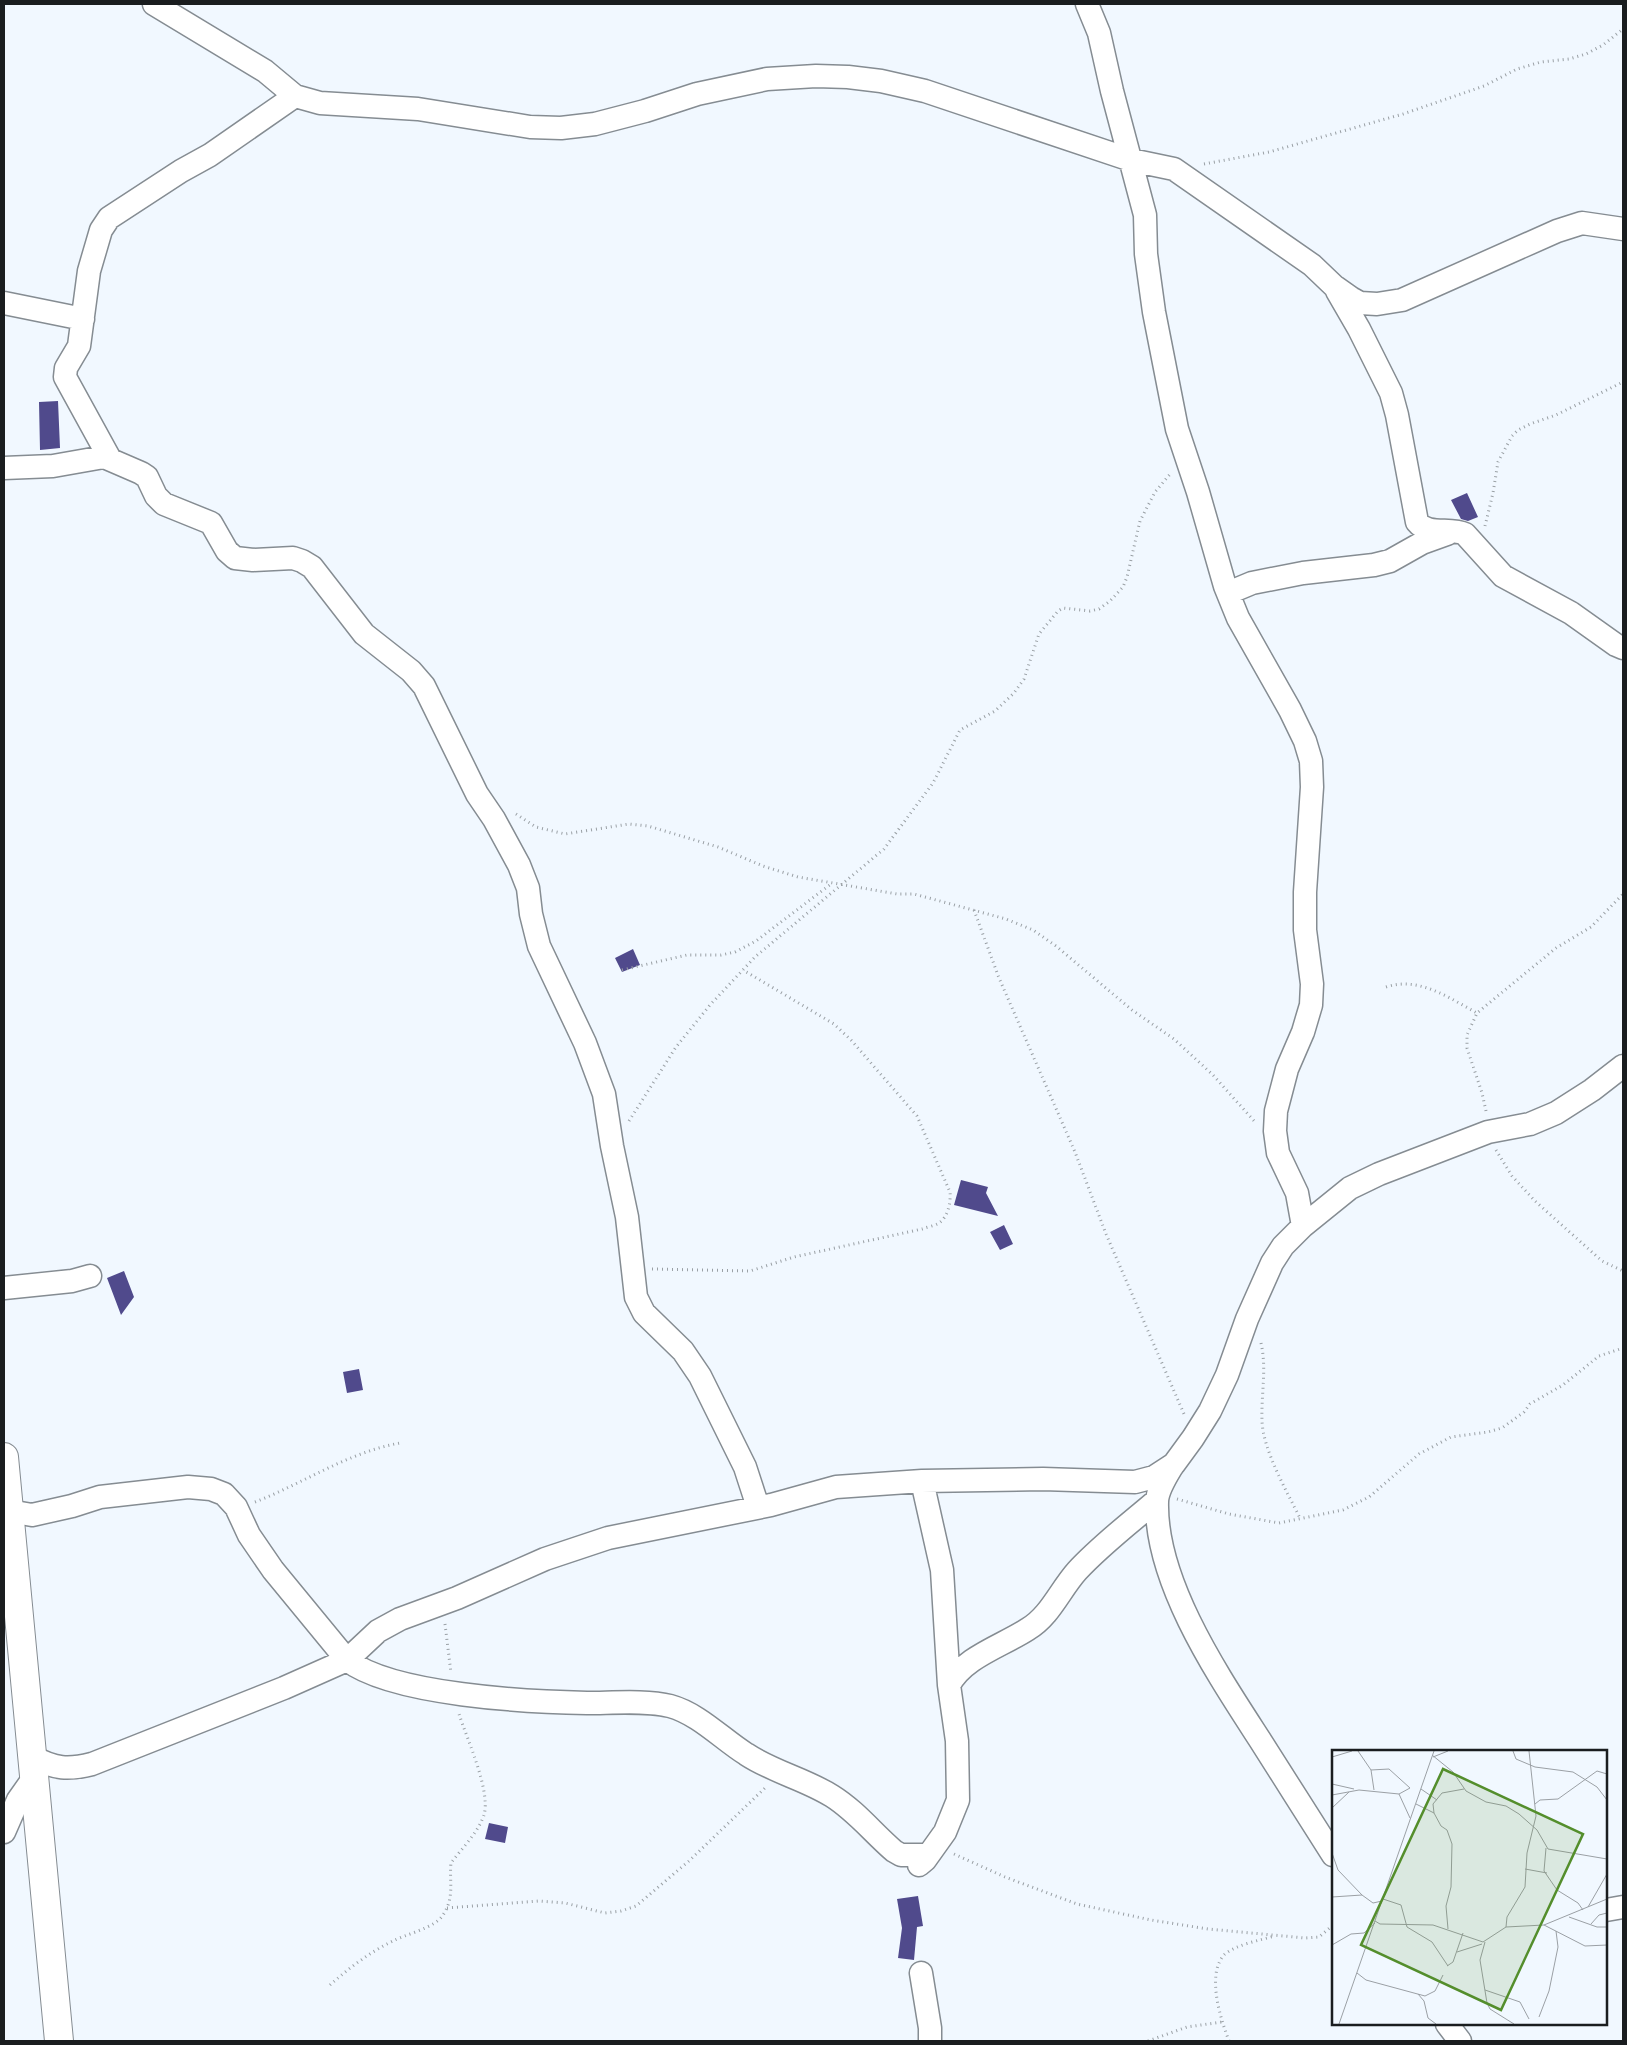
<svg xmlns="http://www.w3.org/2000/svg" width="1627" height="2045" font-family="'Space Grotesk',sans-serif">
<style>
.building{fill:#504a8c}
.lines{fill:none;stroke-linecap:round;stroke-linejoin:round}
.street-casing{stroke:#858c92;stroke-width:25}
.secondary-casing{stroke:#858c92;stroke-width:30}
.path{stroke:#9aa0a5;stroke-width:3;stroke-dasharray:1 4;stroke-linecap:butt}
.street{stroke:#fff;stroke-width:22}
.secondary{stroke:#fff;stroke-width:28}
.inset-road{fill:none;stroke:#9ba0a5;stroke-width:1}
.view{fill:#548e2c;fill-opacity:0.15;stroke:#548e2c;stroke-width:2.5}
.inset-edge{fill:none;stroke:#1a1d1f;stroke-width:2.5}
</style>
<rect width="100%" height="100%" fill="#f1f8ff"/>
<path class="building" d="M58,401L60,448L40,450L39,402Z
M1467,493L1478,517L1468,521L1461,519L1451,500Z
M633,949L640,965L622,972L615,958Z
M961,1180L988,1187L986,1193L998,1216L954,1205Z
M1004,1225L1013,1244L1000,1250L990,1232Z
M124,1271L134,1297L121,1315L107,1278Z
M359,1369L363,1390L347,1393L343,1372Z
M489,1823L508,1827L505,1843L485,1839Z
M918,1896L923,1926L917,1927L914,1960L898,1958L902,1928L897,1899Z"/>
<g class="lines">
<g class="street-casing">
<path id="street" d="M154,4L265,71L295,96L320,103L418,109L530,127L561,128L595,124L645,111L697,94L767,79L816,76L848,77L881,81L925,91L1131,160L1174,169L1312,265L1334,286L1351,298L1360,303L1377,304L1402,300L1557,231L1582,223L1623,229
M1087,4L1099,33L1112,91L1145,215L1146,254L1154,312L1177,429L1198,492L1225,586L1238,618L1290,710L1305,741L1311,761L1312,787L1305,892V930L1312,984L1311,1005L1303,1032L1287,1069L1276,1111L1275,1131L1278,1153L1297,1193L1303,1226
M1337,291L1359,329L1391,393L1397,415L1417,522C1428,536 1450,527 1465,534L1503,576L1571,613L1616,645L1623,648
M4,303L83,319
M110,459L65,377L66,368L79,346L89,271L101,230L109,218L181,171L210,155L295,96
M4,468L53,466L104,457L141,473L147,477L156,496L164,504L211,523L227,551L235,558L253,560L293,558L302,561L312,567L364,634L411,671L424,686L477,794L494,819L519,865L528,888L531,914L539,946L585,1043L604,1094L612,1146L627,1217L636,1297L644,1313L683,1351L700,1376L745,1467L758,1507
M1228,593L1252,583L1303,573L1374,565L1390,561L1422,543L1447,534
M4,1288L72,1281L90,1276
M1173,1465C1167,1475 1157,1490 1157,1502C1155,1582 1218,1675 1260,1740C1284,1778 1309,1817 1333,1855
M9,1511L32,1515L72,1506L100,1497L188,1487L211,1489L224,1494L236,1507L249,1535L273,1570L347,1660C392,1695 529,1702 587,1703C611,1703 647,1700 670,1706C699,1714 722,1739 746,1754C773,1772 805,1779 832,1796C856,1811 873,1833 894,1851L901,1855H928
M949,1685C964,1657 1002,1646 1028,1629C1050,1616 1060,1590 1077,1571C1101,1545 1130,1523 1157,1500
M33,1757C55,1769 68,1770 92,1764L284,1688L347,1660L378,1631L400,1619L457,1598L545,1559L608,1538L771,1505L836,1487L922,1481L1043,1479L1135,1482L1154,1477L1174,1464L1193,1438L1210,1411L1227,1375L1247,1319L1272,1263L1283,1246L1303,1226L1350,1188L1379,1174L1488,1132L1530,1124L1556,1113L1592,1090L1623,1066
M4,1832L18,1800L35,1776
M919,1865L925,1860L945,1832L958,1800L957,1741L949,1685L942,1570L922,1481
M1606,1910L1623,1907
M921,1973L930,2028V2041
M1447,2024L1460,2041"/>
</g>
<g class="secondary-casing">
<path id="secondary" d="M4,1457L59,2041"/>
</g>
<path class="path" d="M1204,164L1269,152L1403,114L1484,86L1517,69L1541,62L1569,59L1586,54L1603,45L1623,29
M1485,526L1493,493L1498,462L1512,436L1518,430L1530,424L1556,415L1623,382
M516,814L536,827L565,834L629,824L648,826L718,847L763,866L798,877L897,894H914L1006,919L1033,930L1056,946L1132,1010L1174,1039L1213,1075L1255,1122
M974,910L999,978L1075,1152L1106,1234L1184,1414
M622,970L687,955H721L735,952L756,941L831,884
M1386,987C1419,976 1449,998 1477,1013
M1486,1111L1482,1093L1467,1048V1035L1477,1013L1556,948L1591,927L1623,894
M629,1121L676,1047L710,1005L755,957L884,849L933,783L960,730L995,711L1014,693L1024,679L1039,634L1058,611L1063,608L1090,611L1099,609L1110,601L1123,587L1127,577L1140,521L1155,492L1171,473
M1496,1150L1512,1176L1535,1201L1602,1261L1623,1271
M652,1269L750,1271L794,1257L922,1229C927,1227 934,1226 939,1223C948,1217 951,1202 950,1192L917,1116L851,1040L834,1024L743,970
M1261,1343C1267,1369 1261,1394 1262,1421C1263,1450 1287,1492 1300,1518
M1177,1499L1229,1514L1279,1523L1343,1510L1369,1497L1419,1454L1451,1437L1488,1432L1502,1428L1524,1412L1530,1404L1563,1385L1599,1356L1623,1348
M255,1502C304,1483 349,1452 400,1443
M445,1624L451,1673
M954,1854L1005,1877L1077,1904L1151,1920L1208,1929L1305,1938L1319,1937L1333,1925
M447,1908L539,1901L565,1903L605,1913L621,1911L636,1906L689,1861L766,1787
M330,1985C349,1968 370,1952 393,1941C406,1934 435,1928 443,1915C455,1897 449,1882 451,1863C462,1848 478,1833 484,1815C491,1791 467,1739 459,1714
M1148,2041L1187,2027L1222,2022
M1229,2041C1221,2020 1206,1975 1224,1955C1234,1945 1261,1940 1275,1936"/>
<use href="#street" class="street"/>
<use href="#secondary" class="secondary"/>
</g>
<g transform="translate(1332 1750)">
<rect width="275" height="275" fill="#f1f8ff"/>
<path class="inset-road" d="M26,1L39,20L42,40M181,1L184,9L203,17L241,22L265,37L275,50M100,5L121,22L134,41L154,52L174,56L187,64L205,80L216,99L275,109M0,7L20,1M101,7L116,1M0,34L22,39M89,39L105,50M67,44L78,68M0,45L27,40L67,44L78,38L57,19L39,20M84,54L102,63L109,76L115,80L120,94L119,137L114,156L116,179M203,54L208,50L226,49L265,21L275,24M0,58L17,42M102,63L101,54L110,43L132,39M214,98L212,121L225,140L246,153L251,160M0,103L6,120L30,145M193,119L215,123M0,147L30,145L41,153L50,151M51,149L69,155L75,177L100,192L116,216M256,157L275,124M237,167L265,177H275M43,171L48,174L101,175L151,192L174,177L212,175L275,149M259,174L267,165L275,163M212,175L253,196L275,195M174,177L175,167L193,137L195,103L204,66L197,1M153,192L148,210L155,253L158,259L182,274M0,195L19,184L32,183L43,173M125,202L150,194M115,216L121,212L131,183M25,223L34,230L93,246L103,241L111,225M153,240L188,252L197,269M86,244L92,251L96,268L104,274M207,267L217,241L226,197L224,181M7,274L102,1"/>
<path class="view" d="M111,19L251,84L169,260L29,195Z"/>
<rect width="275" height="275" class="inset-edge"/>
</g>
<rect width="1627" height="2045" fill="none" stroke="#1a1d1f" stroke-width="10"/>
</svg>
